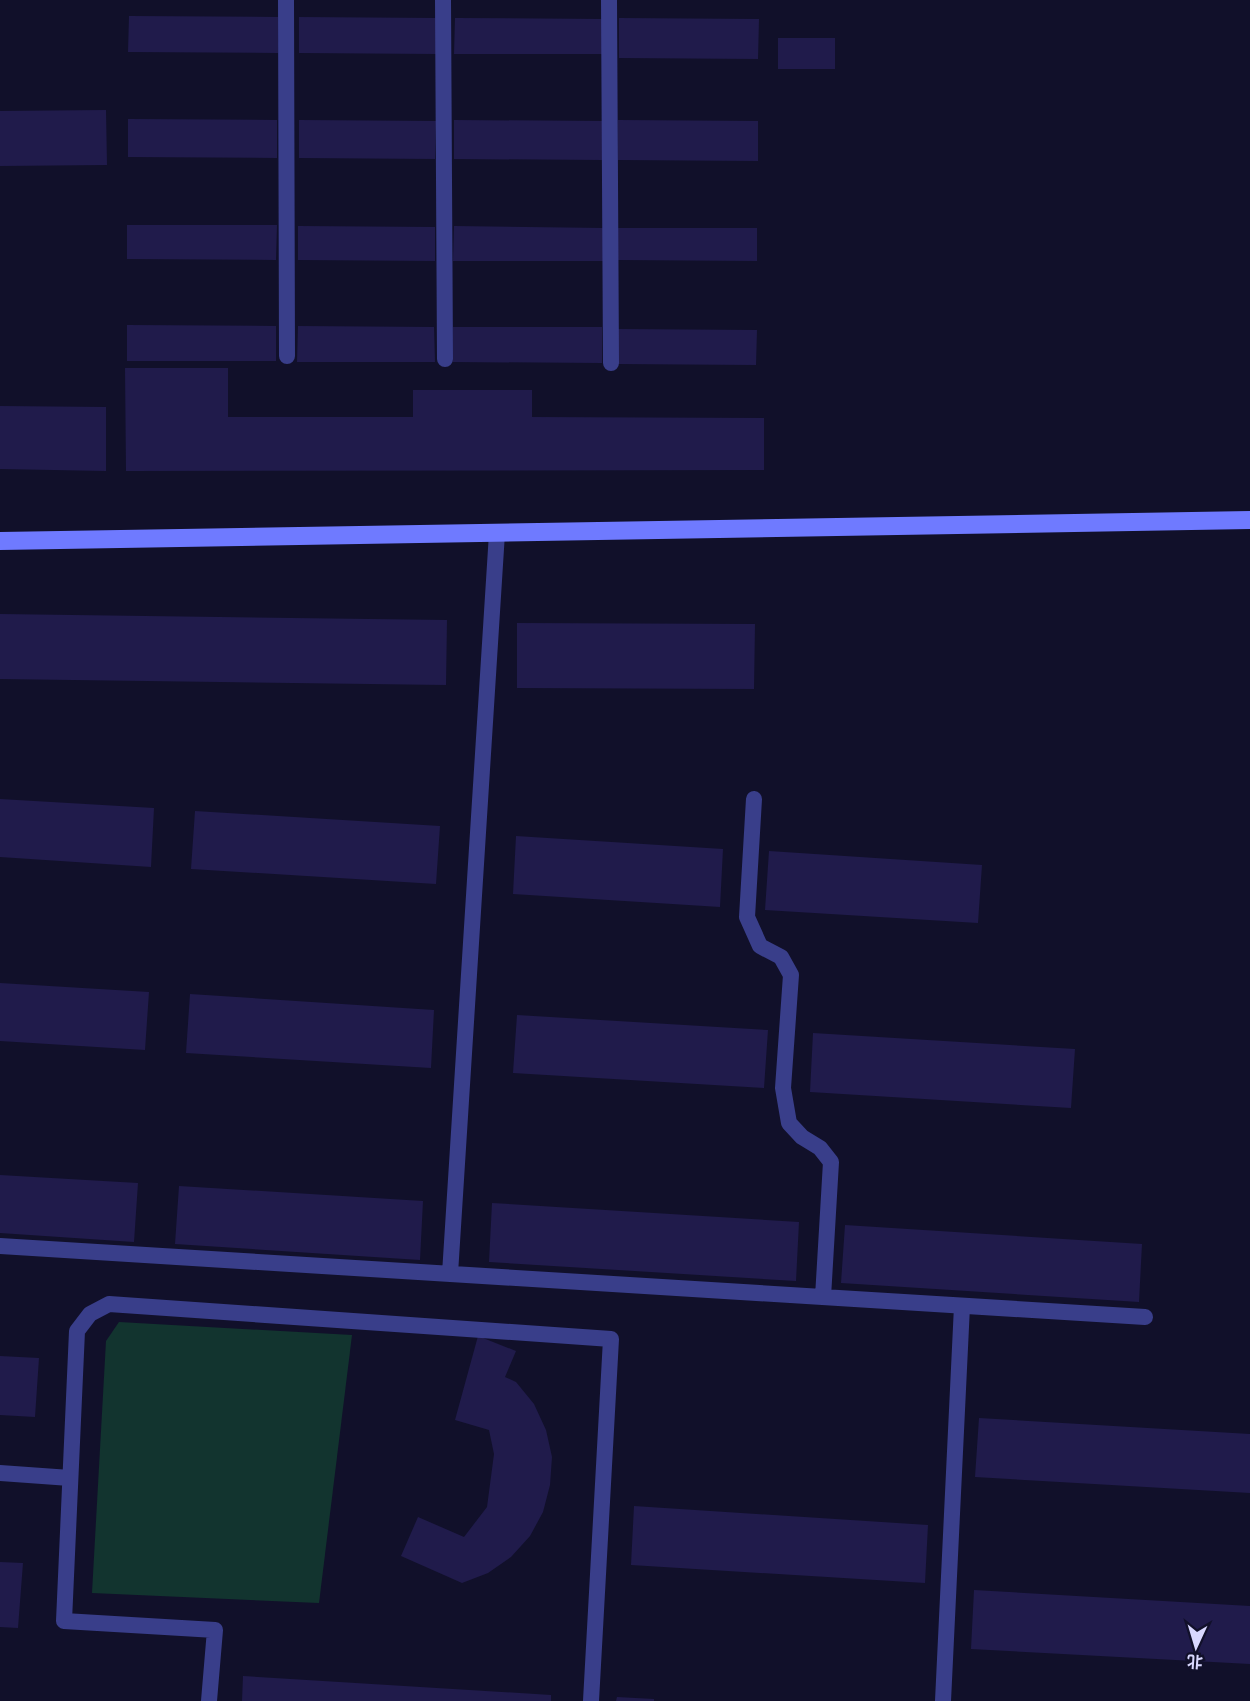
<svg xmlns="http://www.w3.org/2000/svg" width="1250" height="1701" font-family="Overpass,'Noto Sans SC',sans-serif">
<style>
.green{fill:#12342f}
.building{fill:#201b4b}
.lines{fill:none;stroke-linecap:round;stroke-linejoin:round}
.lane{stroke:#393e8a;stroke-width:16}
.secondary{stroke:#6f7aff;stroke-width:18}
</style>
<rect width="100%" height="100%" fill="#11102a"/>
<path class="green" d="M119,1322L352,1335L319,1603L92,1593L106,1341Z"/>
<path class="building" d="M129,16L278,17V53L128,52Z
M299,17L437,18L436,54L299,53Z
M455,18L604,19V54H454Z
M619,18L759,19L758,59L619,58Z
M778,38H835V69H778Z
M106,110L107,165L0,166V111Z
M128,119L277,120V158L128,157Z
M299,120L436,121L435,159L299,158Z
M454,120L603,121V160L454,159Z
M618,120L758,121V161L618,160Z
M127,225H277L276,260L127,259Z
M298,226L435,227V261L298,260Z
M454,226L603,228V261H453Z
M618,228H757V261L618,260Z
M127,325L276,326V361H127Z
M298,326L434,327L435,362H297Z
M453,327H602V363L453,362Z
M617,329L757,330L756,365L617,364Z
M125,368H228V417H413V390H532V417L764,418V470L126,471Z
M0,406L106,407V471L0,469Z
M0,614L447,620L446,685L0,679Z
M517,623L755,624L754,689L517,688Z
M0,799L154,808L151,867L0,857Z
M195,811L440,826L436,884L191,869Z
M516,836L723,849L720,907L513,894Z
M769,851L982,865L978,923L765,910Z
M0,983L149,992L145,1050L0,1041Z
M190,994L434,1010L431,1068L186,1053Z
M517,1015L768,1030L764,1088L513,1073Z
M813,1033L1075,1049L1071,1108L810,1092Z
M0,1175L138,1183L134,1242L0,1233Z
M179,1186L423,1201L420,1260L175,1244Z
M492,1203L799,1222L796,1281L489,1262Z
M845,1225L1142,1244L1139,1302L841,1283Z
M478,1336L516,1351L505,1377L516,1382L534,1404L546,1430L552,1457L550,1485L543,1512L530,1536L511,1557L488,1573L462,1583L401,1556L418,1517L464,1537L487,1507L494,1454L489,1430L455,1420Z
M0,1356L39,1358L35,1417L0,1415Z
M979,1418L1250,1434V1493L975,1477Z
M634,1506L928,1525L925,1583L631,1565Z
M0,1562L23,1563L18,1628L0,1627Z
M974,1590L1250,1606V1664L971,1649Z
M243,1676L551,1695V1701H242Z
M617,1697L654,1699V1701H616Z"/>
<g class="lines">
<path class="lane" d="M286,0L287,356
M443,0L445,359
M609,0L611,363
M754,799L747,917L760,946L781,957L791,975L783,1088L789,1123L802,1137L820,1148L831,1162L823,1297
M0,1246L1145,1317
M450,1274L497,533
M0,1473L70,1478
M209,1701L215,1630L64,1621L77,1331L90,1314L109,1304L611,1339L591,1701
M943,1701L962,1306"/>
<path class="secondary" d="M0,541L1250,520"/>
</g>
<g transform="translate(1196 1647) rotate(184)" stroke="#11102a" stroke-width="4.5" paint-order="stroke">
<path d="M0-4.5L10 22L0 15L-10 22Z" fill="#d9d8ff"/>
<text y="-9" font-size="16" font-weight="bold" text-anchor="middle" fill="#d9d8ff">北</text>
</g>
</svg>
